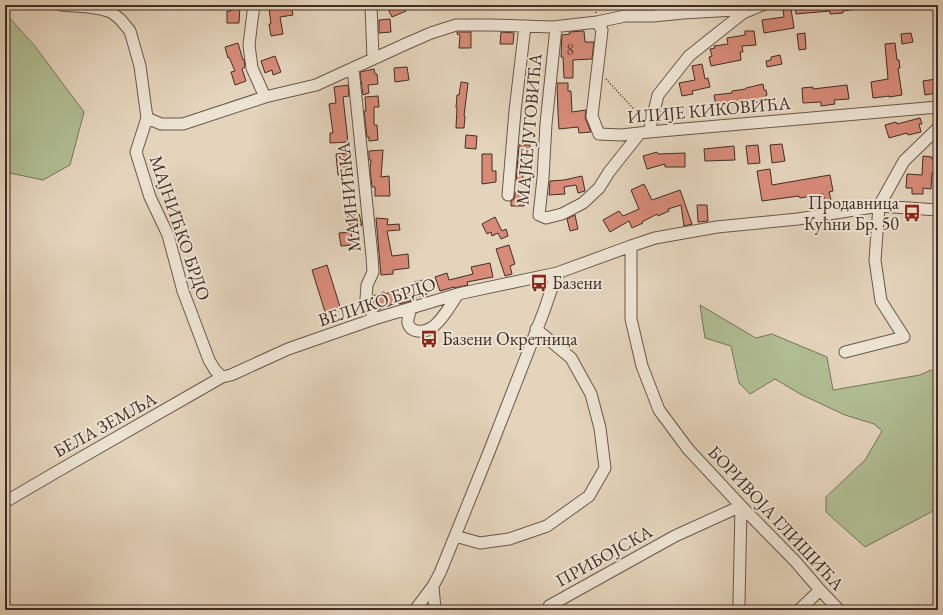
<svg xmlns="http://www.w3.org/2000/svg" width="943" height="615" font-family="'EB Garamond',serif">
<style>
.green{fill:#b0bd93;stroke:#78755c}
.building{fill:#d88b79;stroke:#402d25}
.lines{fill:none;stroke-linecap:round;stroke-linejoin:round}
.minor-casing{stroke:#69574b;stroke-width:13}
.path{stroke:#402d25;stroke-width:1.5;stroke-dasharray:1 2;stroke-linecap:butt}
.minor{stroke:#ede3d3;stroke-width:11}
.labels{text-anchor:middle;stroke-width:4;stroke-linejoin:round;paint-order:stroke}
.number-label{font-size:16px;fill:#66443a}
.street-label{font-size:18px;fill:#402d25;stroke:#ede3d3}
.poi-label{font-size:18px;fill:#402d25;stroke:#ede3d3;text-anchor:start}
</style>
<rect width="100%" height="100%" fill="#e4d4bc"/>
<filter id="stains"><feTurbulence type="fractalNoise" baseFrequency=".005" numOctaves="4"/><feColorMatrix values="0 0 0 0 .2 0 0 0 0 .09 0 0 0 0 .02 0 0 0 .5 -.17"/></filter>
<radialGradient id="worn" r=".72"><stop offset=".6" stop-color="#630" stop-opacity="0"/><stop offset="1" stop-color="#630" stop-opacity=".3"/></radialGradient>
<path class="green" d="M5,13L34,45L84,112L70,165L43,180L5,172Z
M700,305L756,338L772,334L827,357L833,390L920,375L931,370L938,373V512L935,510L865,547L826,512V497L865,460L882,431L874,424L845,415L800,394L775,379L750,394L739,383L731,346L705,338Z"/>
<path class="building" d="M229,5H240L239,23H227V11H231Z
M279,5H291L293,15L280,17L283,34L271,36L269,24H271L269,8L280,7Z
M391,5H403L406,11L392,17L387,7Z
M795,5H858V9L843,11V13L830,14V11L796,14Z
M791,9L794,28L764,33L762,20L784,17L783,10Z
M390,19L391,32L379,33V20Z
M584,31L585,42H594L592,59L573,60V78H564L563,57H561L562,35L570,34L569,32Z
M745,31H754L756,45L742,46L743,52H740L741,60L711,66L709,57L712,56L710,49L715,48L714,46L728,44L727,38L745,35Z
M457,32H471V48H459L460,35L457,34Z
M501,32L514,33L513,44H500Z
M805,33L806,49L799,50L797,34Z
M911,33L913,42L902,44L901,34Z
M238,43L243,60L244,59L245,67L242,69L246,81L235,85L231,72L235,71L229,57L228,58L225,47Z
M895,43L897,60H899L900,68H898L902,95L889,97V96L873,98L871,82L888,79L885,44Z
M780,55L782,64L767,67L766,61L771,60V57Z
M275,56L281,72L273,75L272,70L265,73L261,61Z
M702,64L705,79L708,78L710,87L692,91L693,94L682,96L679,83L695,80L692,66Z
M407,67L409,80L395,82L394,68Z
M374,69L375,74H377L378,84L368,85L369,93L363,95L360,72Z
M936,79L937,93L925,95L923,81Z
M461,82L468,83L464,116H465L464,128H456L457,108H456L457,95H459Z
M557,83H568V91H571L572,112L586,110L585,118L591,132L579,133L578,127L559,129L558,113Z
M763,84L764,90H766L767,95L765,96V101L734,105V104L716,106L714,95L732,93V91L746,89V88Z
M348,85L349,96L343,97L348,142L330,143V133H333L329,104L336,103L334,87Z
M847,85L849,99L834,100L835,104L821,106V102L803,103L802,88L813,87V89Z
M378,96L379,107H374V125H377L378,140L369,141V137H367L364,111H366L365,97Z
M920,118L922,124H919L921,132L908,135L907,133L889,138L885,125L896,122L897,124Z
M466,135L477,136L476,149L465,148Z
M782,144L785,161L772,163L770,145Z
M519,145H530V153H525V157H522L523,180L516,181Z
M758,145L760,163L748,164L746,146Z
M734,146L735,160L705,161L704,149Z
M383,150L381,177L389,176L390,196H375V187H372L370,170L371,160H369V151Z
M657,152L658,154L685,153V167H665V164L647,169L643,156Z
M350,153L352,174L338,175L336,154Z
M482,154H492V171H496V182L482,184Z
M923,156L932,157V159H938V173H932L931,189L923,188V194H912V188H906L907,174L922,175Z
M770,169L772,185L830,175L833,191L829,192L831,200L825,201L823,194L800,198L799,196L762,201L757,171Z
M582,176L585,191L578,193L576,185L564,187L565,194L549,195L550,181L564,180Z
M644,184L652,200L680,190L692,224L684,226L681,205L668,209L669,211L658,216L657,214L642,222L643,223L632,228L629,221L610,232L603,220L619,211L623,216L639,209L631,190Z
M515,192H524V206H511V201L514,199Z
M697,205H707L708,221L698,222Z
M359,214L362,225L350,227L347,216Z
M575,215L578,229L570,231L567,219Z
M495,217L502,231L506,229L508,236L501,239L498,233L492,236L491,232L487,234L482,224Z
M376,218L388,219L387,225L399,224L400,230L387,231L392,256L408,254L409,268L393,270V274L381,275Z
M351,232L353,245L341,246L339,233Z
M509,245L515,264L510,266L512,274L505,276L496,249Z
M490,263L493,277L467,282L468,285L454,288V287L440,291L435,277L447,273L449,280L473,274L471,267Z
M327,265L341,310L326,315L312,270Z
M423,280L427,294L410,299L411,301L399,304L398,302L378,310L373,298V296L384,292L385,294L414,284V282Z"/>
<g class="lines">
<g class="minor-casing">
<path id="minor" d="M61,5L89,7L101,9L111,12L120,19L130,31L140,66L147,118L136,152L150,197L168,235L183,291L209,360L215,370L222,377L231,375L288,349L374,319L458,294L557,273L631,246L655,238L717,227L798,219L879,206L938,210
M254,5L252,20L249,45L252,68L265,97
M371,5L373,58
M597,22L602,30L592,116L599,134L621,135L649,132L938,107
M556,27L546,124L543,178L539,215L546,218L562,214L583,203L599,188L609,172L640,133
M353,68L372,256L373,272L367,285L366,299L374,319
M147,118L161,124H183L265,97L316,85L408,43L431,33L456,25H491L553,27L597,22L625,16H653L683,13L752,9
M649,132L658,95L689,56L743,13L762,5
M508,195L515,111L525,26
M631,246V319L642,366L659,410L688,449L741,506L795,561L820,590L839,610
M412,308C410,312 407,318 408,323C411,335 427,332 434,326C444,318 451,304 458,294
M845,352L904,337L881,301L875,260L879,206L904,161L938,128
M5,502L58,471L222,377
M455,536L480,543L509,539L547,526L589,496L605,468L600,428L591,394L571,358L536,329
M433,586L435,610
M549,606L675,536L741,506L739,603
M415,610L433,586L440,573L489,452L544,311L557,273
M799,610L820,590"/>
</g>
<path class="path" d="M596,13L599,5
M606,79L643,119"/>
<use href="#minor" class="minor"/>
</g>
<defs>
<g id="bus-bare" transform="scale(1.38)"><path d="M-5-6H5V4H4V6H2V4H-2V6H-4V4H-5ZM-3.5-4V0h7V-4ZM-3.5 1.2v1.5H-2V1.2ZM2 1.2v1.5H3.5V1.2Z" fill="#8f2418" stroke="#ede3d3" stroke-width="2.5" paint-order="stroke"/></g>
</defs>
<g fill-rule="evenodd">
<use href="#bus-bare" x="912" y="213"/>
<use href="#bus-bare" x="539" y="283"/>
<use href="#bus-bare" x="429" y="339"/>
</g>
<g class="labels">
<g class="number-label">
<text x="570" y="55">8</text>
</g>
<g class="street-label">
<text transform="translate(709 110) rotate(-5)" y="6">ИЛИЈЕ КИКОВИЋА</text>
<text transform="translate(529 129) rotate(-85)" y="6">МАЈКЕ ЈУГОВИЋА</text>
<text transform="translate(349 197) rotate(-96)" y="6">МАИНИЋКА</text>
<text transform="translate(180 228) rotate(71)" y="6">МАЈНИЋКО БРДО</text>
<text transform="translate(377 302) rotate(-18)" y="6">ВЕЛИКО БРДО</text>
<text transform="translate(105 425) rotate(-29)" y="6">БЕЛА ЗЕМЉА</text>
<text transform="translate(776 518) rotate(47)" y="6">БОРИВОЈА ГЛИШИЋА</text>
<text transform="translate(604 556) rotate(-29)" y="6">ПРИБОЈСКА</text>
</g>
<g class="poi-label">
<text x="899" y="209" text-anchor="end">Продавница<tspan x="899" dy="21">Кућни Бр. 50</tspan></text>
<text x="552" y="289">Базени</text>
<text x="442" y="345">Базени Окретница</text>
</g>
</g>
<rect width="943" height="615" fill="none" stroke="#e4d4bc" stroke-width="20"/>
<rect x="6" y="6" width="931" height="603" fill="none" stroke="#402d25" stroke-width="2"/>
<rect x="10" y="10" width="923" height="595" fill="none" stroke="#402d25"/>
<rect width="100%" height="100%" filter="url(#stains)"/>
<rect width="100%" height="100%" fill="url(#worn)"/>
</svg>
